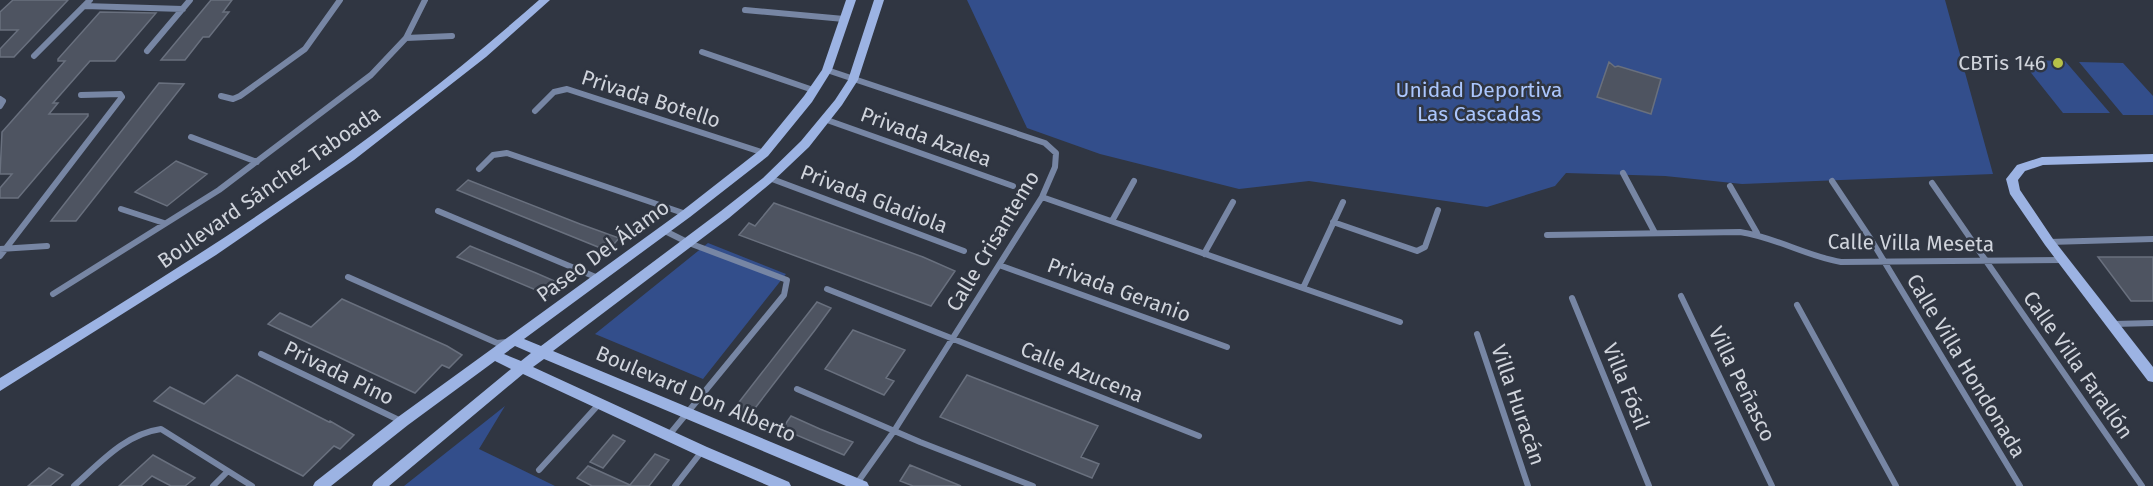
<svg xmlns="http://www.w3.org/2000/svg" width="2153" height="486" font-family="'Fira Sans',sans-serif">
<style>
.green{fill:#334e8b}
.building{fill:#4e5461;stroke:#69707e;stroke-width:1.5}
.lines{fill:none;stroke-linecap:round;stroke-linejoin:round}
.street{stroke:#7786a4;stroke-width:6}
.secondary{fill:#9cb3e3;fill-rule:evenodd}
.poi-dot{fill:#b6c149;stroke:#303642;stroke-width:2}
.labels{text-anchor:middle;stroke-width:5;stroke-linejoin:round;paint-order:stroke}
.poi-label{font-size:21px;fill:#d0d4dc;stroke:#303642;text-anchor:end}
.park-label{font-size:21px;fill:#abc6fd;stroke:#303642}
.street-label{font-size:21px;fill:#d0d4dc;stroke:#303642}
</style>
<rect width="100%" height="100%" fill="#303642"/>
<path class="green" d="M967,0H1945L1993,174L1742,184L1665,176L1566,173L1555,186L1487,207L1309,181L1239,189L1100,154L1027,128Z
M2021,60L2065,61L2110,113H2063Z
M2079,62L2123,63L2153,96V115H2123Z
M708,243L786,274L703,379L595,334Z
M505,406L479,449L555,486H404Z"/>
<path class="building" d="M13,0H68L14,57H0V49L18,30H0V12Z
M211,0H232L223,12H229L209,37H203L185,60H161Z
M100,12L156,13L115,61H90L53,103H58L49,114H88V116L18,198H0V188L12,174H0L2,132L65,61H58V59Z
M1609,62L1615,67L1618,66L1661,79L1651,114L1597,97Z
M159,83L184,84L76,221H51Z
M176,161L207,174L167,206L135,192Z
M468,180L580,224L619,238L608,251L457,190Z
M774,203L923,257L955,271L931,306L739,235L749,223L755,226Z
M470,246L536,273L559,283L548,295L457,257Z
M2098,257H2153V301H2131Z
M342,299L447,346L462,355L449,368L442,365L415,393L268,324L280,313L311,327Z
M817,302L831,308L815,330L749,416L734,411L738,406H736Z
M853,330L905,350L886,378L894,381L884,395L825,369Z
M237,375L329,422L330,421L354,435L340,449L334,446L303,476L154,401L170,387L204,404Z
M967,375L1098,426L1081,457L1099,464L1092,478L940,417Z
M791,416L820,429L853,442L844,455L782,429Z
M613,435L625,441L603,468L590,462Z
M655,454L669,460L649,486H592L577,478L588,466L630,485Z
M153,455L180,470L195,478L185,486H171L152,476L141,486H119Z
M910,465L961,486H913L900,481Z
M49,468L63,475L50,486H28Z"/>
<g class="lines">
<path class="street" d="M84,6L183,9
M745,10L844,19
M406,38L452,36
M147,51L190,0
M702,52L813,90
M34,56L90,0
M827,70L1045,143L1056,153L1055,167L1042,197L894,431L855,486
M221,96L233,99L240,96L305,49L340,0
M0,99L3,101L0,106
M535,111L554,92L567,89L764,153
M827,120L1013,186
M191,137L257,162
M479,169L493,155L507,153L686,214
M1623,173L1655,233
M772,179L964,251
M1832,181L1870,238L2020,486
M1932,183L2142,486
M1730,186L1757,233
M1042,197L1400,322
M121,209L164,223
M438,211L598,278
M1112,221L1134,181
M1333,222L1417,251L1425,247L1438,210
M663,230L689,243L787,280L784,295L669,435
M1547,235L1740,232C1775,237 1806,256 1841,262L2063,260
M2049,242L2153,239
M0,249L47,246
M1204,254L1233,202
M0,256L122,97L120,94L81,95
M999,265L1227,347
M348,277L497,343L507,342
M1303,288L1343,202
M827,289L1199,436
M53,294L219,190L371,75L406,38L425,0
M1681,296L1772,486
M1572,298L1649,486
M1797,305L1896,486
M2114,324L2153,323
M1477,334L1528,486
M261,354L401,421
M797,389L920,442L1033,486
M539,470L600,403
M74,486C100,463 125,434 161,429L252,486
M213,486L227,472
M675,486L702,451"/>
<path class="secondary" d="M539,0H550L486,57L354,160L216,255L0,391V378C141,292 282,205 413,104C456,71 498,36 539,0Z
M846,0H856L832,70L812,102L768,156L690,217L524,339L541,346L721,211L763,178L801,141L835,100L848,80L874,0H884L858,80L842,105L809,147L771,183L729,218L553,351L867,482L869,486H846L544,359L533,367L707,447L789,482L791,486H769L697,455L523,374L389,486H372L374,482L511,369L495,361L408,425L331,486H313L315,482L398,417L682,211L760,150L804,96L822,70ZM515,346L531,353L521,361L504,354Z
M2153,154V162L2043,165L2025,171L2018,180L2020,190L2053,239L2153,367V382L2148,381L2045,245L2010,194L2006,179L2017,165L2042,157Z"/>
</g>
<circle class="poi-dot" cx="2058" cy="63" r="6"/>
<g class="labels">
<g class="poi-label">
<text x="2046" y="70">CBTis 146</text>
</g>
<g class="park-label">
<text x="1479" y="97">Unidad Deportiva<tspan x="1479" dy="24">Las Cascadas</tspan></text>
</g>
<g class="street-label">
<text transform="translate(651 99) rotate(18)" y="7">Privada Botello</text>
<text transform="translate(926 137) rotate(20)" y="7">Privada Azalea</text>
<text transform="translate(269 187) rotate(-35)" y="7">Boulevard Sánchez Taboada</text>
<text transform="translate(874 199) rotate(21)" y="7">Privada Gladiola</text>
<text transform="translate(993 241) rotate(-59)" y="7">Calle Crisantemo</text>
<text transform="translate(1911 243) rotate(1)" y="7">Calle Villa Meseta</text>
<text transform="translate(603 251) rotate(-36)" y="7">Paseo Del Álamo</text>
<text transform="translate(1119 290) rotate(20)" y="7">Privada Geranio</text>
<text transform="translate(2078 365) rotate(55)" y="7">Calle Villa Farallón</text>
<text transform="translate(1966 366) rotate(59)" y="7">Calle Villa Hondonada</text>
<text transform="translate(1082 372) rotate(22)" y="7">Calle Azucena</text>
<text transform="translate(339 373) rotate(26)" y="7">Privada Pino</text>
<text transform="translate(1742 384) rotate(64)" y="7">Villa Peñasco</text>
<text transform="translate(1626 386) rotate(68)" y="7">Villa Fósil</text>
<text transform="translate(696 394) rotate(23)" y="7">Boulevard Don Alberto</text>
<text transform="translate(1518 405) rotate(71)" y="7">Villa Huracán</text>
</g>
</g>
</svg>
